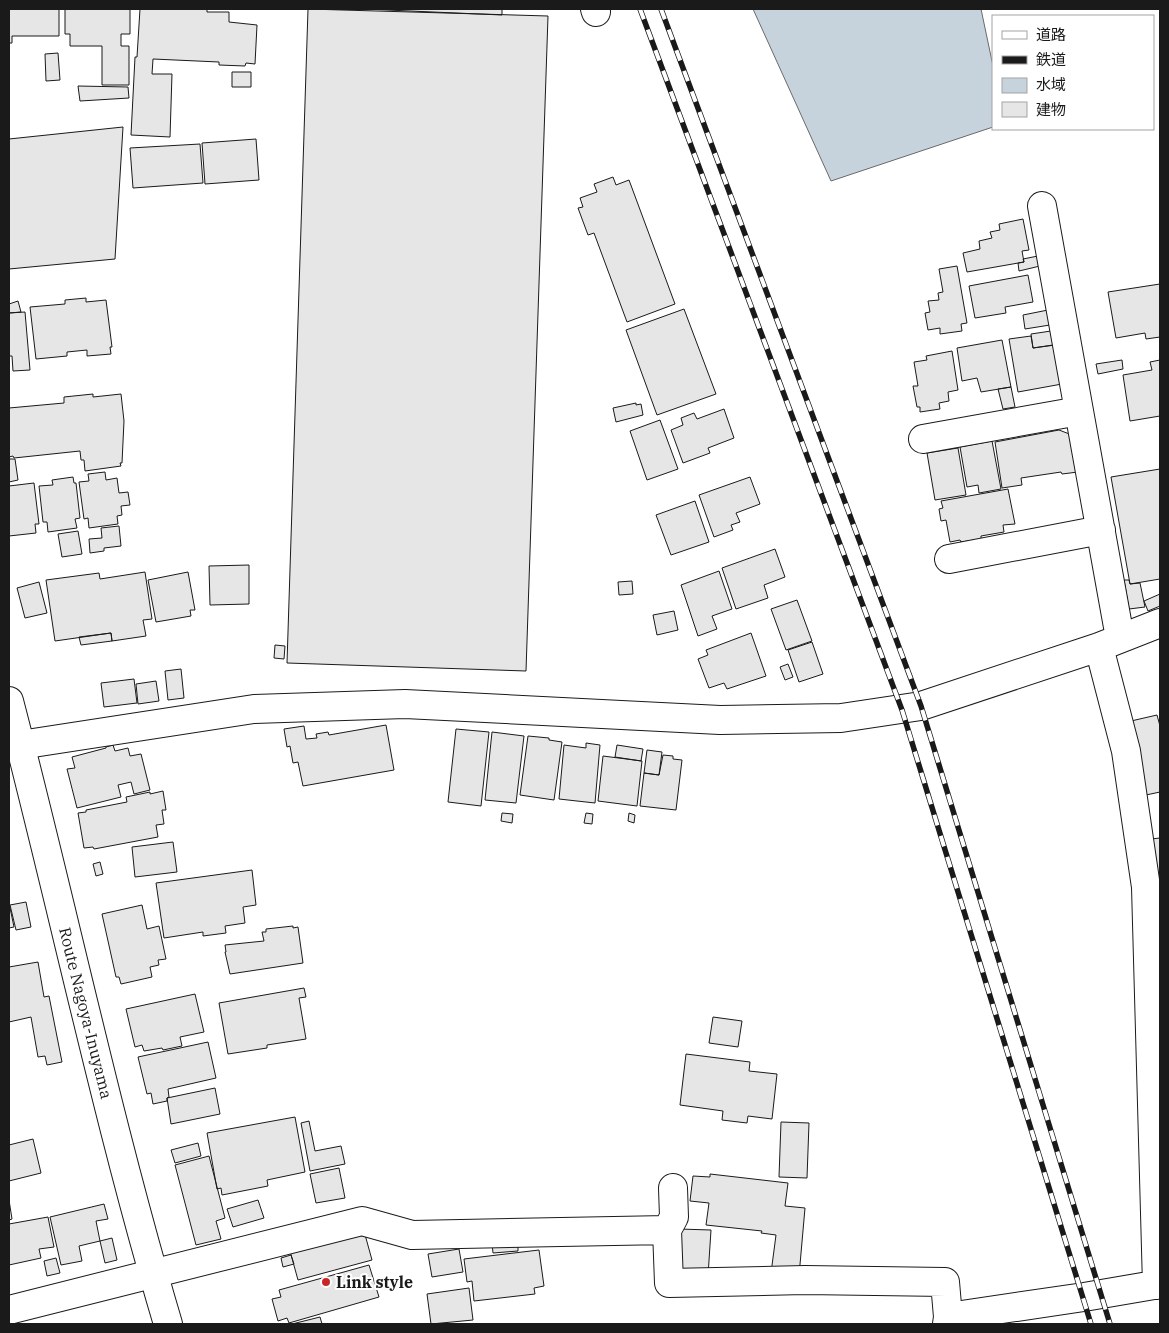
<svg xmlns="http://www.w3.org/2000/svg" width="1169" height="1333" font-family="'IBM Plex Serif','Noto Sans JP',serif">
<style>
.water{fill:#c6d2dc;stroke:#6a6a6a}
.building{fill:#e6e6e6;stroke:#1a1a1a}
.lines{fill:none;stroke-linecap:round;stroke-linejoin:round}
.minor-casing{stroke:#1a1a1a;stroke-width:30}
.major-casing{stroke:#1a1a1a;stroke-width:30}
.minor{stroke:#fff;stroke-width:28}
.major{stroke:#fff;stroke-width:28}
.rail-casing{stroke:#1a1a1a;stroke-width:5.5}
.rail{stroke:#fff;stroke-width:4;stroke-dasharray:11;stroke-linecap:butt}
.poi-dot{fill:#c62828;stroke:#fff;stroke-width:2}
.labels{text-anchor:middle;stroke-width:4;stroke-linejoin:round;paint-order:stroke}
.street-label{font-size:16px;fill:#1a1a1a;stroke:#fff}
.poi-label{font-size:16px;font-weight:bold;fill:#1a1a1a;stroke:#fff;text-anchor:start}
</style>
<rect width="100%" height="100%" fill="#fff"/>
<path class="water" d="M753,9H981L993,66V127L831,181Z"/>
<path class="building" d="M9,9H59V36H12V43H9Z
M65,9H130V34H121V46H129V85H102V46H70V34H65Z
M140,9H207V12H229V22L257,25L255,64L246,63L245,66L219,65V62L153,59L152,74H172L170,137L131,135L135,57H137Z
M308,9L548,16L526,671L287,663Z
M364,9H502V15Z
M58,53L60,80L46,81L45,54Z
M232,72H251V87H232Z
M78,86L128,87L129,98L80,101Z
M123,127L115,259L9,269V139Z
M256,139L259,180L205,184L202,143Z
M200,144L203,183L133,188L130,148Z
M613,177L616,185L629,180L675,304L627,322L594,233L588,235L578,208L583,207L580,198L597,192L594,184Z
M1023,219L1029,250L1022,251L1024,262L967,272L963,253L980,249L979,241L992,238L990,232L1000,230L999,224Z
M1038,256L1040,266L1019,271L1018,263L1024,262L1023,259Z
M957,266L967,323L961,324L962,331L940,334V328L928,330L925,313L930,312L928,301L939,300L938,293L943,292L939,269Z
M1028,275L1033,302L1005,307L1006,313L975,318L969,286Z
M1160,284V337L1146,339L1145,333L1116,338L1108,292Z
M86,298V302L106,300L112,347H110L111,354L87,356V350L67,352V356L36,359L30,307L65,304V300Z
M18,301L21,312L9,313V304Z
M684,309L716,394L657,415L626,330Z
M1048,310L1050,325L1025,329L1023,315Z
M25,312L30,370L13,371L12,356H9V313Z
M1051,331L1053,345L1033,348L1031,334Z
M1031,336L1033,348L1055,345L1062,384L1018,392L1009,339Z
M1002,340L1011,387L981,392L977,378L962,381L957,348Z
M952,351L958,390L948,392L949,401L939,403L940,409L920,412V407H917L913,386H918L914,362L927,360L926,356Z
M1122,360L1123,369L1098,374L1096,364Z
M1160,360V416L1130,421L1123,375L1152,370L1150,362Z
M1011,387L1015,407L1003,409L998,389Z
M93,394V397L121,394L124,421L122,463H120L121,466L85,471L84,460H81L80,451L14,458L13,456L9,457V408L64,403V397Z
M636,403V405L641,404L643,415L616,422L613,408Z
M724,409L734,438L708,448L710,453L683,463L671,430L683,425L681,418L694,413L697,419Z
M660,420L678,469L647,480L630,431Z
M1059,430L1072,435L1078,472L1062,474L1061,472L1021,478L1022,485L1002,488L995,442Z
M992,441L1001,489L979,493L978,485L967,487L960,447Z
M958,448L966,495L935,500L927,453Z
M9,459H15L18,480L9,482Z
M1160,469V579L1130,584L1111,477Z
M105,472L106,480L117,478L119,493L128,492L130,505L121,506L122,515L117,516L118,524L89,528L88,518L84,519L79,482L89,481L88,474Z
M73,477L74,483H76L80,518L75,519L77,528L48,532L47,522H43L39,486L53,485L52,480Z
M750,477L760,504L736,513L740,522L731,525L733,530L714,537L699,495Z
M34,483L39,524H35L36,533L9,536V486Z
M1008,489L1015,524L1003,525L1004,532L981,536V539L961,542L960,540L950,542L946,520L941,521L939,509L943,508L941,501Z
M695,501L709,542L671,555L656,515Z
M119,526L121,546L104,548V551L90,553L89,539L102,538L101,528Z
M78,531L82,554L62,557L58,534Z
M775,549L785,577L764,585L768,598L736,609L722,568Z
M249,565V604L210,605L209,566Z
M719,571L732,609L712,616L717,629L698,636L681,585Z
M145,572L152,619L143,620L146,636L112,641L111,633L55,641L46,580L99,573L100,579Z
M188,572L195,610H190L191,616L156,622L148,580Z
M1124,580H1129L1130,584L1140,583L1145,607L1129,609Z
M632,581L633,594L619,595L618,582Z
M39,582L47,613L25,618L17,588Z
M1160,594V606L1148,611L1144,601Z
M797,600L812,641L786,650L771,609Z
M674,611L678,630L657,635L653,615Z
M111,633L112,641L81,645L79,637Z
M751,633L766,676L727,689L724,683L709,688L698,659L708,655L706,650Z
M812,642L823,674L799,682L788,650Z
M275,645L285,646L284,659L274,658Z
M788,664L793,677L785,680L780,667Z
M181,669L184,698L168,700L165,671Z
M134,679L137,703L104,707L101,683Z
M156,681L159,701L138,704L136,684Z
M1157,715L1160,726V792L1146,795L1131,721Z
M386,725L394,770L303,786L298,762L293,763L290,746L287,747L284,729L304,726L306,739L317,738L316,734L328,732L329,735Z
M456,729L489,732L481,806L448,802Z
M492,732L524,736L516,803L485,800Z
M528,736L549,738V740L562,742L554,800L520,795Z
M586,743L600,745L595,803L559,799L564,745L586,748Z
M113,745L115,751L128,748L130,756L141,754L150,790L134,794L131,782L118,785L121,797L77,808L67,769L75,768L72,757L106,748V747Z
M617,745L643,749L641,761L615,757Z
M647,750L662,752L659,775L644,773Z
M663,755L673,756V759L682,760L676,810L640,806L644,773L659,775Z
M603,756L642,761L637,806L598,801Z
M163,791L166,810H162L164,824L156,825L158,837L94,849L93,847L84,848L78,813L86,812V810L127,802L126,797L150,792V794Z
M502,813L513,814L512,823L501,821Z
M586,813L593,814L592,824L584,823Z
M629,813L635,815L634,823L628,821Z
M1160,838V875L1156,876L1151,839Z
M173,842L177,872L135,877L132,847Z
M100,862L103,874L96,876L93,864Z
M252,870L256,905L243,907L245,923L225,926L226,933L203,936V932L164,938L156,883Z
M26,902L31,927L16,930L10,905Z
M9,903L14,927L9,928Z
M142,905L147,929L159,926L166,959L158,960L159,965L150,967L152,977L121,984L119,977H116L102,914Z
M293,926V928L298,927L303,963L230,974L225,952H226L225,945L264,941L262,932H266V929Z
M38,962L44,997L49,996L62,1062L47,1065L45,1056L38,1057L31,1017L9,1022V967Z
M304,988L306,997L299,998L306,1039L267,1045V1048L228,1054L219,1003Z
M195,994L204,1032L180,1037L182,1046L163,1050L162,1048L144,1051L142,1045L135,1047L126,1009Z
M713,1017L742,1021L738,1047L709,1043Z
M208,1042L216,1078L168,1089L169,1097L167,1098V1101L153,1104L151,1093L147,1094L138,1057Z
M686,1054L750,1062L749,1071L777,1074L772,1119L748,1116L747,1123L722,1120L723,1111L680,1105Z
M215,1088L220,1114L171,1124L167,1098Z
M295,1117L305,1172L267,1180L268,1186L222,1195L221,1188L217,1189L207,1133Z
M309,1121L315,1151L341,1146L345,1164L310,1171L301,1123Z
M781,1122L809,1123L807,1178L779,1177Z
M33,1139L41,1173L9,1181V1145Z
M198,1143L201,1156L175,1163L171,1150Z
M209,1156L225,1218L216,1221L221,1239L196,1245L175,1165Z
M339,1168L345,1198L316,1203L310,1174Z
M710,1174L788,1183L785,1206L805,1208L799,1276L771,1273L776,1235L761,1233L762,1231L706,1225L709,1203L690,1201L693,1176L710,1177Z
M9,1200L12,1219L9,1220Z
M258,1200L264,1218L233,1227L227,1209Z
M104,1204L108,1219L96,1221L100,1241L79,1246L82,1261L61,1265L50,1217Z
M48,1217L54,1247L39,1249L41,1258L9,1265V1224Z
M679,1229L711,1230L708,1276L676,1274Z
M364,1231L372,1260L298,1280L290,1251Z
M112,1238L117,1260L105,1263L100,1241Z
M518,1241V1251L493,1253L492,1243Z
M459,1249L463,1272L432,1277L428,1254Z
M539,1250L544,1286L534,1288L535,1294L474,1301L472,1281L467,1282L464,1259Z
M291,1255L294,1264L283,1267L281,1258Z
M56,1258L60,1273L47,1276L44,1261Z
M369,1265L379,1297L289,1323L287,1318L278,1321L272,1299L281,1297L279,1290Z
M469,1288L473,1320L431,1324L427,1294Z
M320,1317L322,1324H292Z"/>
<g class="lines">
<g class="minor-casing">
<path id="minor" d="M595,9L596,12
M1042,206L1120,638
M923,439L1079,411
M949,559L1101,530
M1099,647L1126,751L1146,887L1157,1285
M20,745L254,709L405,704L720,720L841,718L921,706L1099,647L1160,623
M667,1230L674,1217L673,1188
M9,1310L362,1221L412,1235L667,1230L669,1283L805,1280L945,1282L948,1317L947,1324
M948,1317L1084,1297L1160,1284"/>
</g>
<g class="major-casing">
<path id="major" d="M9,701C63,908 107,1119 168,1324"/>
</g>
<use href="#minor" class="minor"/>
<use href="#major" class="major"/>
<g class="rail-casing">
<path id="rail" d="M640,9L902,710L1091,1324
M661,9L921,706L1110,1324"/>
</g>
<use href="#rail" class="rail"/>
</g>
<circle class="poi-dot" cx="326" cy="1282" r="5"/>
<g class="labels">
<g class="street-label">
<text transform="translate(86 1013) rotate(76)" y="6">Route Nagoya-Inuyama</text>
</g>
<g class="poi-label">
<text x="336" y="1288">Link style</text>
</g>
</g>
<rect width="1169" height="1333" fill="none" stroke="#1a1a1a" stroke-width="20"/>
<rect x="992" y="15" width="162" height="115" fill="#ffffff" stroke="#a3a3a3"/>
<rect x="1002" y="31" width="25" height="8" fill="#ffffff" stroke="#a3a3a3"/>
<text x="1036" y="40" font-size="15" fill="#1a1a1a">道路</text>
<rect x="1002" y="56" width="25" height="8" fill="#1a1a1a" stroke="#a3a3a3"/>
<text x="1036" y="65" font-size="15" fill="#1a1a1a">鉄道</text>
<rect x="1002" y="78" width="25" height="15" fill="#c6d2dc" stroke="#a3a3a3"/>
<text x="1036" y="90" font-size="15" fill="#1a1a1a">水域</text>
<rect x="1002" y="102" width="25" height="15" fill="#e6e6e6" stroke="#a3a3a3"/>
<text x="1036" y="115" font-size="15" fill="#1a1a1a">建物</text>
</svg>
